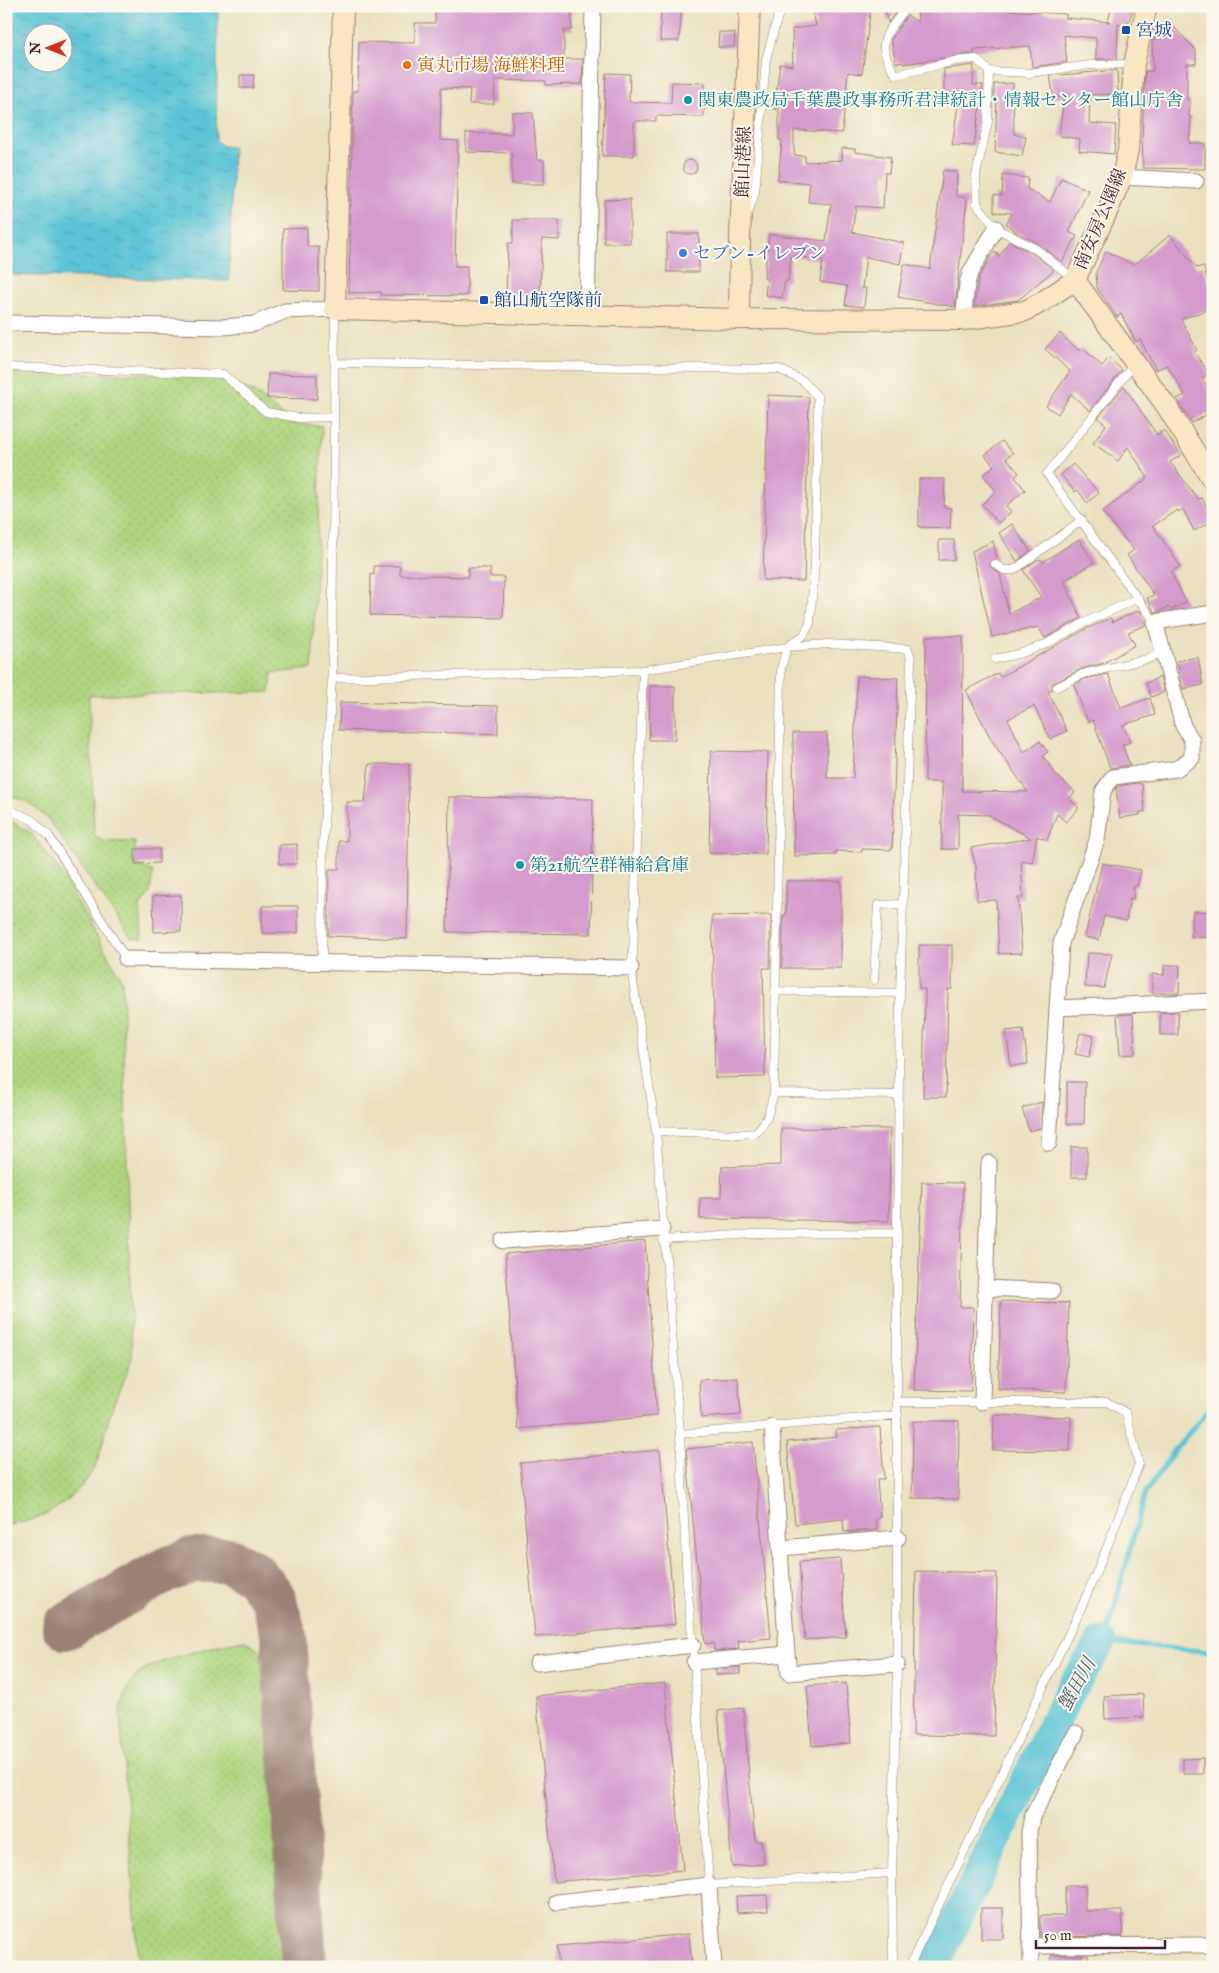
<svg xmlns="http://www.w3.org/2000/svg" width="1219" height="1973" font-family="'IM FELL English','Noto Serif JP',serif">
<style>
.grass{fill:url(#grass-dots);stroke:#7c7a55}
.water{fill:url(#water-ripples);stroke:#527280;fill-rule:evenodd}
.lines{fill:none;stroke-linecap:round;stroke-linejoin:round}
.stream{stroke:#5bc4d6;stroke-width:5}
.river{stroke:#5bc4d6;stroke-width:31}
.taxiway{stroke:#9a8074;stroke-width:46}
.building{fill:#d49acd}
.lane-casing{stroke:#9a8074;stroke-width:9}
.street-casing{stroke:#9a8074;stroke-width:17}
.secondary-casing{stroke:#9a8074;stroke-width:22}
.lane{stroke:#fff;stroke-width:8}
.street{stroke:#fff;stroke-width:15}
.secondary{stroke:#f9e7c3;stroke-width:20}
.transit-dot{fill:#1a4fb4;stroke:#fbf7ec;stroke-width:2}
.food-dot{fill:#e8710a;stroke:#fbf7ec;stroke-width:2}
.culture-dot{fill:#0f9aa8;stroke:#fbf7ec;stroke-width:2}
.shop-dot{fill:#3f7fe0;stroke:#fbf7ec;stroke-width:2}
.labels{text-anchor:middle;stroke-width:4;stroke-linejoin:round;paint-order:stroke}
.transit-label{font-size:18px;fill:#164399;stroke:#fbf7ec;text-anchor:start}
.food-label{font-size:18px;fill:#c56008;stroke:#fbf7ec;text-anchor:start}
.culture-label{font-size:18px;fill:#0d838f;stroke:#fbf7ec;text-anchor:start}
.street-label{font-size:18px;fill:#4a1f2b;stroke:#fbf7ec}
.shop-label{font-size:18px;fill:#366cbe;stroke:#fbf7ec;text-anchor:start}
.water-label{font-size:19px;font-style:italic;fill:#505967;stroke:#fbf7ec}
</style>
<defs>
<pattern id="grass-dots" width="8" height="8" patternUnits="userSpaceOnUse" patternTransform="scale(1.25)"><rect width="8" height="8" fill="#add57f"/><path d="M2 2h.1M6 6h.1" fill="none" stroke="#96b66e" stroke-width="1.8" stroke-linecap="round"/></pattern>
<pattern id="water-ripples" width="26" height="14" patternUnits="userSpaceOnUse" patternTransform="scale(1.25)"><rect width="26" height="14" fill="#5bc4d6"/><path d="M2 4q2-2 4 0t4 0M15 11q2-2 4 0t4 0" fill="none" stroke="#4d9fae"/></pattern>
</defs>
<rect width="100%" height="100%" fill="#fbf7ec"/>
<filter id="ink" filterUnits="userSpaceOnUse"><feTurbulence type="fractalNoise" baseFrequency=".02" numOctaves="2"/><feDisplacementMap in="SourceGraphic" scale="10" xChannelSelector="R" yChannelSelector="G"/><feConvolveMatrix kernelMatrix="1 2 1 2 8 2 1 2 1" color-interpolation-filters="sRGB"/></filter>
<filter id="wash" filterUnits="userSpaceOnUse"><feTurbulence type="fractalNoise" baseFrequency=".0096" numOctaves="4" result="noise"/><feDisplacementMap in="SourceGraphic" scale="20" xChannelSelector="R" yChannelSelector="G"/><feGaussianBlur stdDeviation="1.12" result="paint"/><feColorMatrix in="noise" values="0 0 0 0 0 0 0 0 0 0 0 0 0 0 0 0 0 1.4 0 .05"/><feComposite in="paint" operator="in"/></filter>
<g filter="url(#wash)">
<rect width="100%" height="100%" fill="#e9e1bd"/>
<path class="grass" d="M6,373L207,374L256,393L292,424L322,426L312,669L272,673L270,692L89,695L94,834L102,841L135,842V864L153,872L150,893L140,906L142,939L131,938L48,819L28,802L6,795Z
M6,819L30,832L61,873L122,980L132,1357C127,1377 121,1385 114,1403C107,1421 104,1441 98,1459C85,1494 44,1523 6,1525Z
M244,1640L261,1652L284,1967H139L120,1714C124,1699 127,1683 140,1672C154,1661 224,1643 244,1640Z"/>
<path class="water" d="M6,6H218L216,140L222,146L233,147L229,281L6,275ZM32,32H62V62H32Z"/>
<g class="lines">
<path class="stream" d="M1213,1404L1174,1451L1145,1494L1109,1627L1101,1642L1213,1652"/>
<path class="river" d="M933,1967L1069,1693L1101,1642"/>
<path class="taxiway" d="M65,1627L164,1571L192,1560H228L253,1573L272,1596L284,1635L304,1967"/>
</g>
<g id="blocks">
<path class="building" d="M435,6H571L572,30H564V59H583L582,84L546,85V81L495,80L494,104H469L470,89L441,88L440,140L458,141L455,266H467V296L381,295V292L349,293L353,91H358L359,42L415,43V23H435Z
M661,6H682L679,41H660Z
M812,6H871L862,74L848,72L842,133L794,130V155L805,156V162L842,160V148L855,149V152L891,157L889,173H885L883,208L856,206L852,232L904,243L900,264L866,257L862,288H866L864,307L845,305L847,286L820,282L823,260L791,256L788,281H785L782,298L765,295L767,279L764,278L769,234L826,241L831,204L808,202L810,183L778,180L782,140H779V109H774L780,64L793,66L792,29L816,26Z
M884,6L898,9L888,23Z
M917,6H973L979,11L1008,10L1066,14V18L1110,22L1108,21L1112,6H1134L1127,27L1118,24L1117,59H1096V38L1064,35L1067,62L1032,67L1030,46L974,50V54L903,64L902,62L896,63L891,40L907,15L918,22Z
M1155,24L1172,25L1196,50V64H1187V100H1190L1189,117H1191L1189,143H1205V169L1143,168L1142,138L1145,71H1153L1152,40H1155Z
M719,32L735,33L734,47H718Z
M974,65L973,85H983L974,146L952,145L959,99H944V69Z
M1117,70L1118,94L1090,95L1089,123L1116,125L1114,154L1079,151L1080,139L1059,136L1064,96L1054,98L1050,76Z
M606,73L630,74L629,102L671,103L672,82L705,83L704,117L656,116V121H634V156H602Z
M240,75H254L253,88H240Z
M1013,83L1014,134L1026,137L1022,156L995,152L997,98H994V84Z
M512,112L533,113L537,160H544V184H512V153L466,152V133L512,134Z
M683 167a7 7 0 1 1 14 0a7 7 0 1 1-14 0Z
M943,170L957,172L956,196L967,198L955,307L898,297L904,264L930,269Z
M1003,175L1028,178L1027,189L1050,202L1061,178L1088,190L1069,232L1077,236L1062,262L1039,244L1014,231L1015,230L1006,224L1012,213L994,212V195L1002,196Z
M630,199V243H604V200Z
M513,220H559V240L542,239L540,295L506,294L508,243H513Z
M307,228V247H319V291L283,290V229Z
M667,234H699V272H667Z
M1170,235L1197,268L1203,266L1213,295V308L1181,319L1197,350L1194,352L1209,374L1202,378L1213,397V411L1192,423L1177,399L1185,395L1167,365L1156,370L1140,339L1136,342L1121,314L1117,317L1097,288L1096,272L1106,251L1134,265Z
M1009,241L1033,254L1054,270L1018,300L974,306L979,277L991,256L995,252L999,257Z
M1060,333L1079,351L1082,348L1102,366L1109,358L1122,370L1090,411L1071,394L1058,414L1046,406L1070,371L1045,349Z
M268,374L317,375V399L267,398Z
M1124,386L1157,435L1164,430L1181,455L1170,462L1198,499L1202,498L1213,519V521L1194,531L1183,509L1178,512L1177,510L1153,526L1180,566L1171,572L1186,602L1171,610L1168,607L1155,613L1152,608L1147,598L1154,595L1127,555L1134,550L1102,512L1148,478L1128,447L1118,461L1093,443L1106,425L1098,418Z
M768,395L809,397L804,581L763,580Z
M1002,441L1013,453L1006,458L1019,473L1015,477L1025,490L1006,506L1011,512L998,523L982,504L996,491L983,475L994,466L985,455Z
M1073,464L1099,493L1087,503L1078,490L1075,492L1061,475Z
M919,479H945L944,507L951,508L950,528L919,527Z
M1012,524L1030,551L1017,561L999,533Z
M1079,539L1094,563L1064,581L1081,618L1045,638L1038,627L992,637L972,551L993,541L997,559L991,561L990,566L1000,574L1009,614L1041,597L1023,570L1037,560L1041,559L1043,562Z
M939,540H954V560H939Z
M374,566H400V575L468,577V568H490V577H504L503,618L370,615L371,574L374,575Z
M1140,610L1146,625L1128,632L1135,645L1104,663L1081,669L1052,684V690L1048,692L1067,731L1050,739L1034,706L1008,719L1024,752L1040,741L1048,752L1043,756L1056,775L1075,792L1069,799L1079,808L1066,822L1057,814L1047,840L1037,836L1032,862L1021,860L1023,898H1018L1022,953L999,954L996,900L977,901L976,867L971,848L1031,838L989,815L958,814V849H942V782H925L926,636H963L962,791L1028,792L992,741L966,690L998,673L1000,677L1086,629L1111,618L1112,622Z
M1198,657L1203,685L1183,689L1177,661Z
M1108,674L1121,708L1150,698L1155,715L1123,725L1130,742L1122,745L1130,765L1110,768L1093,720L1088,722L1074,685L1085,679Z
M857,676L898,678L892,850L862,849V852L836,851V855L794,856L793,733H827V778H853Z
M1160,677L1164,692L1151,697L1146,683Z
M650,686H675V740H649Z
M340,702L498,706V734L339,730Z
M711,751L768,752L766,854L709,853Z
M369,764H409L407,939L328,936L329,869H339V841H347V802H365Z
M1136,783L1142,784L1145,812H1140V815L1120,818L1116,789L1118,786Z
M449,797L593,799L591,934L447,932Z
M297,844V864H279V845Z
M135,849H159V863L135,864Z
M1102,863L1141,870L1137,886H1134L1133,899L1130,898L1126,921L1104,916L1099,940L1085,937Z
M786,881H841V968H782L783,915H786Z
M181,895V931L154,932L153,896Z
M262,906H298V933H262Z
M1193,911L1213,912V938L1191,937Z
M771,915L770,968H763L765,1077L715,1078L712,916Z
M919,945H952V989H948L946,1097H923L925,989H919Z
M1087,953L1112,954L1104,988L1085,987Z
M1164,965H1180L1179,993H1152V974L1164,975Z
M1178,1012V1035H1160V1013Z
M1133,1014L1135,1054L1120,1055L1117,1015Z
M1023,1029L1028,1064L1011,1066L1006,1031Z
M1080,1033L1094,1036L1089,1057L1075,1054Z
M1067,1082H1085L1084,1124H1067Z
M1042,1102L1041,1128L1029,1131L1022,1108Z
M781,1128L890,1129L889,1221L700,1219V1198H721L722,1167L781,1165Z
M1071,1147H1087V1177H1071Z
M922,1182L963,1183L960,1307H973L971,1391L914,1390Z
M645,1241L657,1416L518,1429L505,1254Z
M1001,1301L1069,1303L1066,1392L998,1389Z
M738,1378L741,1415L701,1418L699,1380Z
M994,1415L1071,1417L1070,1451L993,1450Z
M913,1421H959L958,1499L912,1498Z
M880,1427L884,1479H877L880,1518L876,1519L877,1530L844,1532L843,1519L795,1524L787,1442L837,1437L836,1430Z
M753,1442L771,1638L738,1641L739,1649L714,1651V1643L705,1644L686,1449Z
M660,1450L675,1624L535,1637L520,1463Z
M840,1559L846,1637L805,1640L799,1562Z
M916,1571L997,1573L994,1736L913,1735Z
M740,1667V1674L715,1675V1670Z
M665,1683L683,1870L554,1882L536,1696Z
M846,1683L851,1743L812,1746L807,1686Z
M1143,1694L1144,1717L1105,1719L1104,1696Z
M743,1708L755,1841H761L764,1864L732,1867L718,1711Z
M1203,1758V1774H1183V1759Z
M1065,1886H1085V1911H1122L1123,1936L1040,1937V1916H1065Z
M767,1895L768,1911L737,1913L736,1896Z
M981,1908H1003V1939H981Z
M689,1934L692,1967H559L557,1946Z
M1051,1955H1088V1967H1051Z"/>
</g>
</g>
<g filter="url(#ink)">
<use href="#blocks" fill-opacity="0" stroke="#9a8074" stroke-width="1"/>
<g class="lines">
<g class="lane-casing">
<path id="lane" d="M907,6C886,36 873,40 896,75L954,61L976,59L989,71L988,121L976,175L977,204L996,228L1036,249L1073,278
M989,71L1029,73L1091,65L1132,64
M748,212L755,193L766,59L778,16L787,6
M335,363L779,369L803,381L818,397L815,563L810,623L804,635L787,647L781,669L774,1093L767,1118L756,1133L740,1134L656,1131
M1134,364L1047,474L1155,622
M6,367L223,374L266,412L299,418L334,417
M995,564L1004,570H1014L1082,520
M995,659L1022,653L1046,644L1084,623L1138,598
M643,670L633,954L631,968L656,1131L680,1434L687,1583L693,1645L709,1885L892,1873
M332,678L643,670L787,647L829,644L908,649L911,659L900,993L897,1233V1664L892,1873L893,1967
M1057,687L1083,674L1151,658L1163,650
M6,808L32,820L49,836L126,959
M322,962L323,845L332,678L335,310
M874,980L878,905L902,904
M775,991L900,993
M774,1093L899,1095
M663,1240L753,1234L897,1233
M897,1402H1107L1126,1413L1139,1464L1109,1542L1082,1606L909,1967
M680,1434L898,1415"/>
</g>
<g class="street-casing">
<path id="street" d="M1122,177L1196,181
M587,316L593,6
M963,320L967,284L970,273L996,228
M6,323L223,327L254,324L285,311L335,309
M126,959L631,968
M1057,1008L1213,1001
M1049,1143L1061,943L1097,840L1103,791L1113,777L1176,769L1192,758V740L1183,726L1155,622L1213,613
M503,1241L662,1229
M985,1288L1052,1291
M982,1402L989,1163
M781,1548L898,1538
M787,1654L789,1673L897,1664
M694,1662L787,1654L772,1427
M537,1663L693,1645
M557,1902L709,1885L714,1967
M1030,1946L1213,1945
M1031,1967L1029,1832L1032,1817L1076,1733"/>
</g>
<g class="secondary-casing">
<path id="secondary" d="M343,6L335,309L739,319L963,320L1025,311L1042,302L1075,280L1109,208L1122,177L1128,150L1134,64L1147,6
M1075,280L1167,407L1213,481
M739,319L740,236L750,6"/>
</g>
<use href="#lane" class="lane"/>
<use href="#street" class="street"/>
<use href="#secondary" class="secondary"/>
</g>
</g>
<g class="transit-dot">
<rect x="1121" y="25" width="10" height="10" rx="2.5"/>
<rect x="479" y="295" width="10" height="10" rx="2.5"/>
</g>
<circle class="food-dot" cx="407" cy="65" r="5"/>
<g class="culture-dot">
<circle cx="688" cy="100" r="5"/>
<circle cx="520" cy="865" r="5"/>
</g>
<circle class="shop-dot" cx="683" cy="253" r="5"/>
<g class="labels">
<g class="transit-label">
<text x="1136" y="36">宮城</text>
<text x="494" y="306">館山航空隊前</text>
</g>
<g class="food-label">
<text x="417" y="71">寅丸市場 海鮮料理</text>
</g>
<g class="culture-label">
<text x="698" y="106">関東農政局千葉農政事務所君津統計・情報センター館山庁舎</text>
<text x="530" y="871">第21航空群補給倉庫</text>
</g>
<g class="street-label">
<text transform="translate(743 162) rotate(-88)" y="6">館山港線</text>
<text transform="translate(1100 219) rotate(-67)" y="6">南安房公園線</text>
</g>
<g class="shop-label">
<text x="693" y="259">セブン-イレブン</text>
</g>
<g class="water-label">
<text transform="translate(1076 1684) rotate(-61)" y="7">蟹田川</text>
</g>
</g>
<rect width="1219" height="1973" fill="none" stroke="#fbf7ec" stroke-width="25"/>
<g transform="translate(48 48) rotate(270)"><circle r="24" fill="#fbf7ec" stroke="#b4a19f"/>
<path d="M0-4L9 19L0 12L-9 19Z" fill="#c8321e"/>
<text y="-8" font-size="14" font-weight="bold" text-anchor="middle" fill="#4a1f2b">N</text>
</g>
<path d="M1036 1940v8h129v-8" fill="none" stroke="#4a1f2b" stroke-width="2.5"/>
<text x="1044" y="1940" font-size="15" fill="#4a1f2b" stroke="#fbf7ec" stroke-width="4" paint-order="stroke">50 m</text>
</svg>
